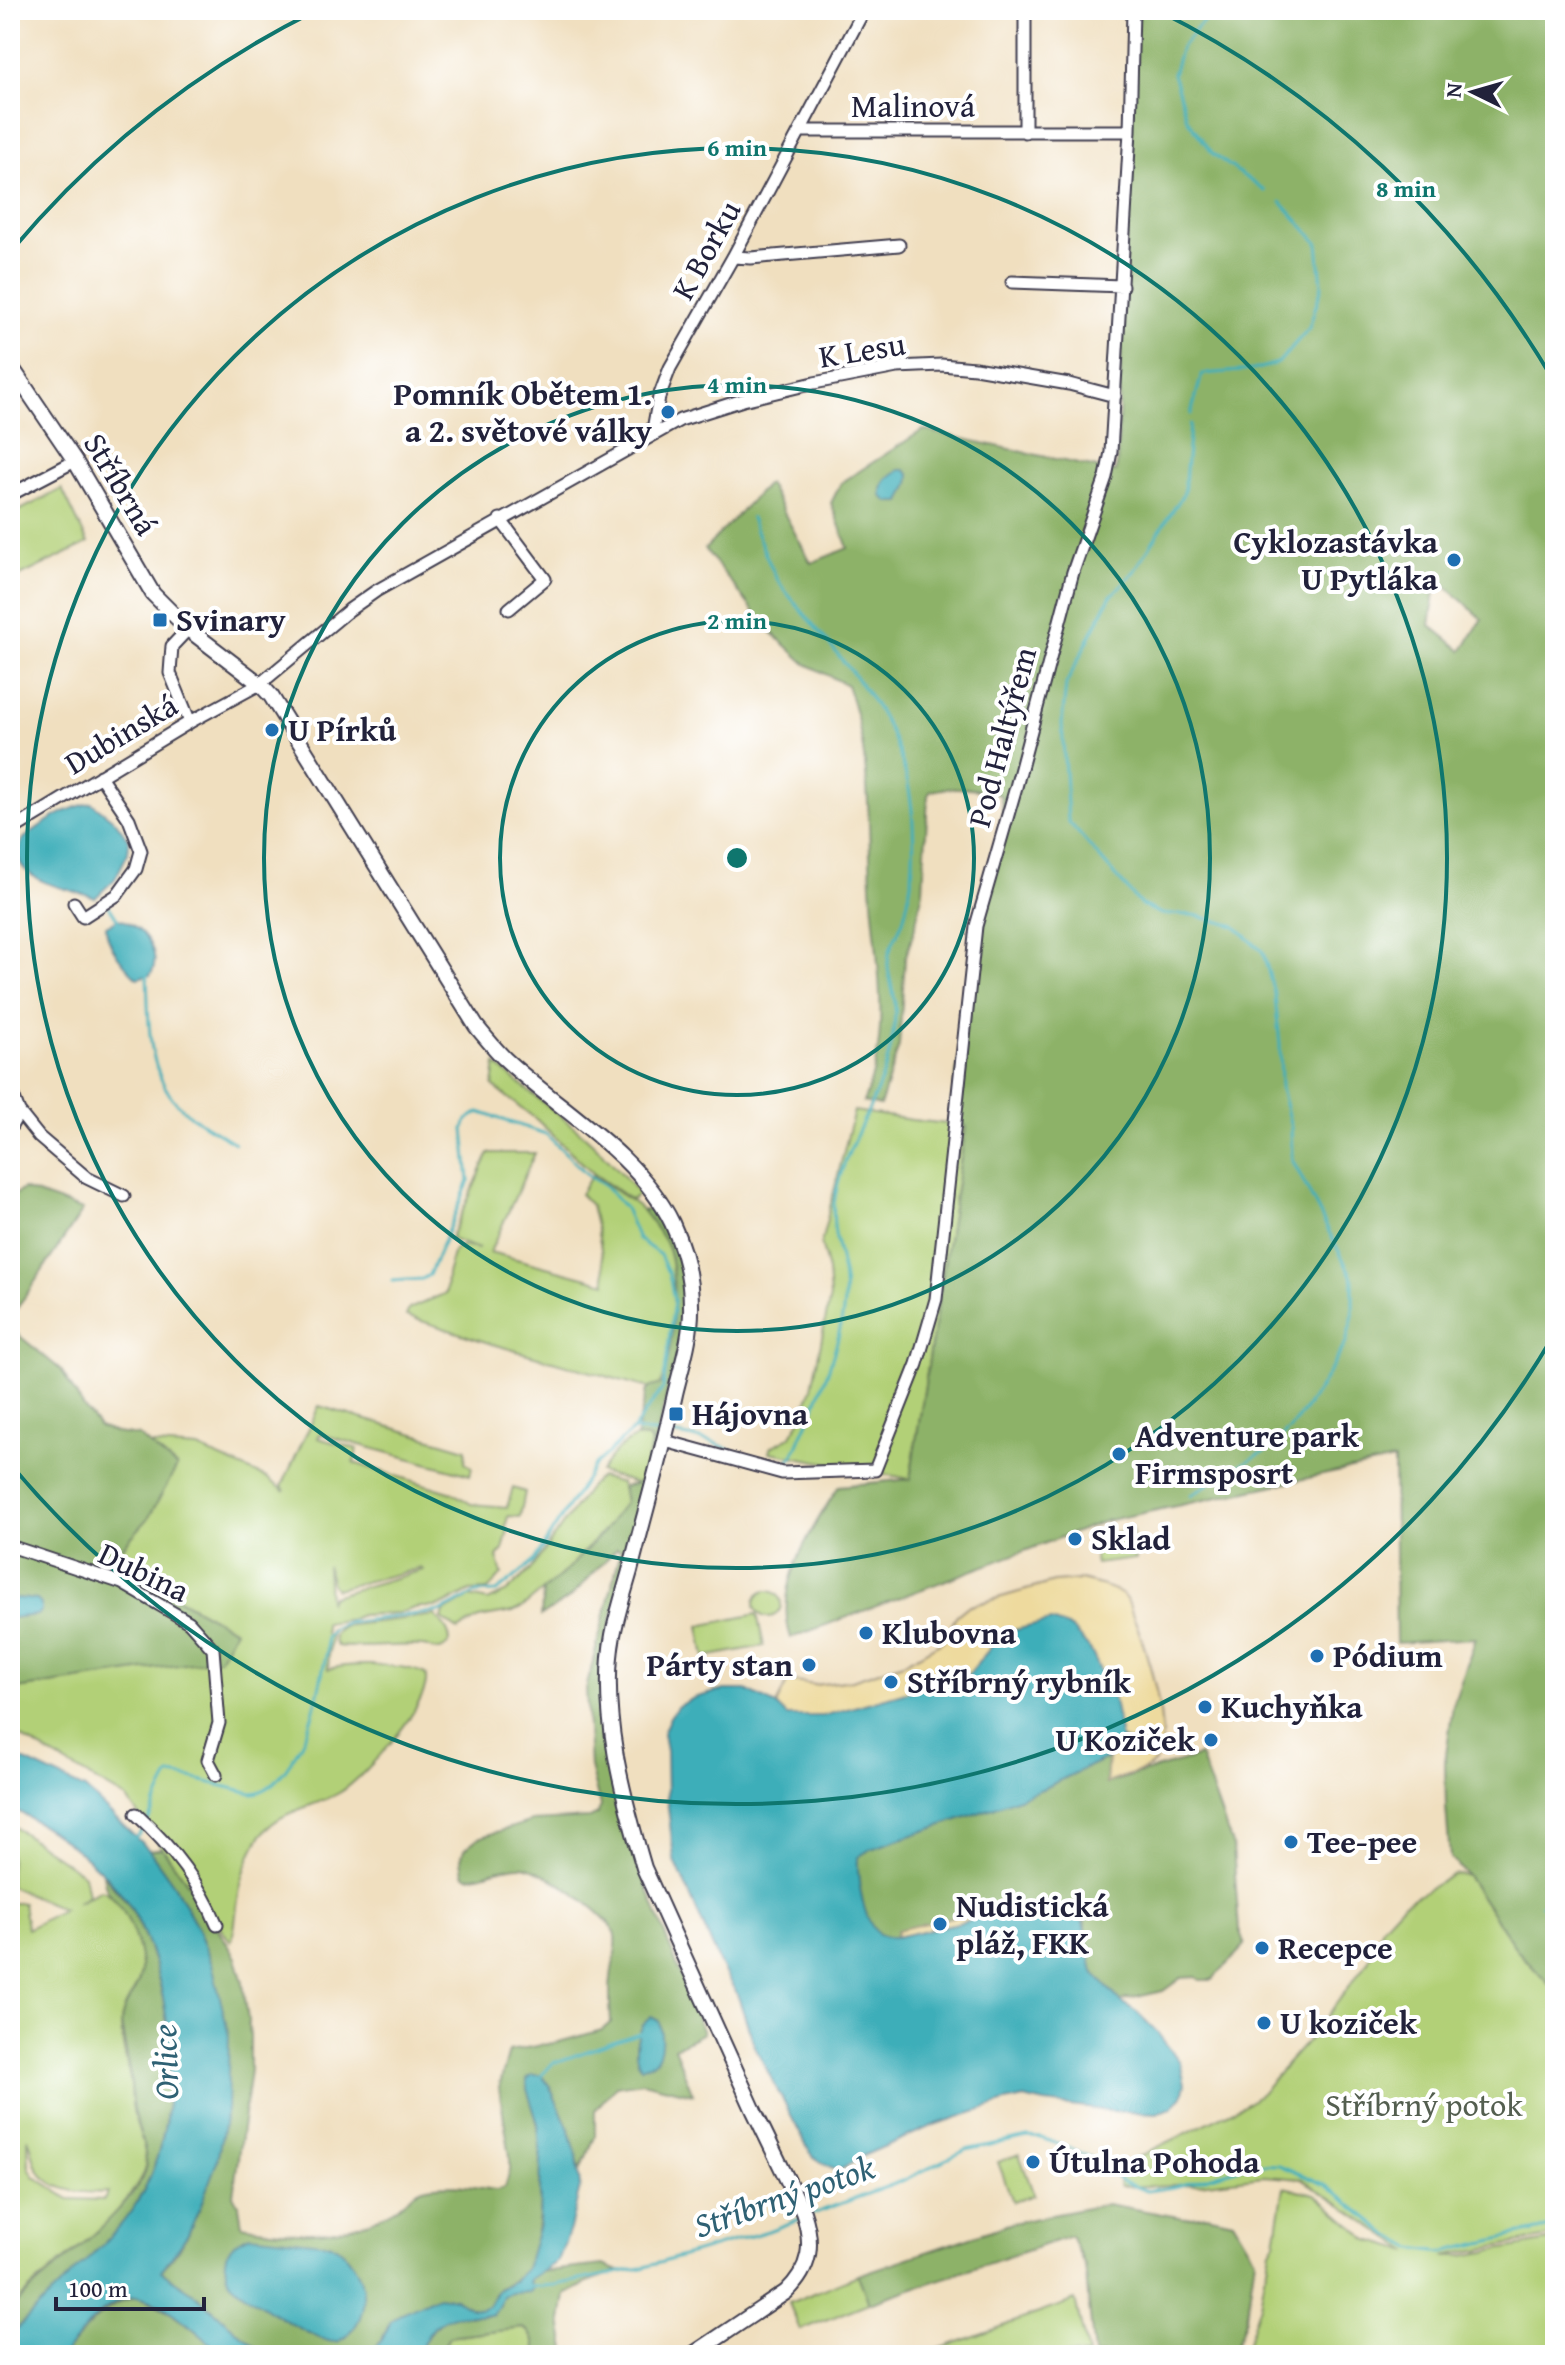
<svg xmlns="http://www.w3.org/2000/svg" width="1565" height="2365" font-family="'Gentium Book Plus',serif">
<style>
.green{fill:#b2d077;stroke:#6a7959;stroke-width:2;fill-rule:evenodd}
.forest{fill:#8db268;stroke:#586a52;stroke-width:2;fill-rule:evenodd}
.sand{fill:#eeda9e;stroke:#887e6c;stroke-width:2}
.water{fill:#3eaeb9;stroke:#30687a;stroke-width:2}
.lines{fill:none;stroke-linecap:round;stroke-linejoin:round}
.stream{stroke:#3eaeb9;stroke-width:3}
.minor-casing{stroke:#413e4f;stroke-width:15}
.tertiary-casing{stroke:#413e4f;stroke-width:18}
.minor{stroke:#fff;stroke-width:11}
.tertiary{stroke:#fff;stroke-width:14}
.ring{fill:none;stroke:#0f766e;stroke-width:4}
.poi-dot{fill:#1f6fb2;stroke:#fff;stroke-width:3}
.labels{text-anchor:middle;stroke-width:8;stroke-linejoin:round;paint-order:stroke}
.street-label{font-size:32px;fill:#22223b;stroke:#fff}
.poi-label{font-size:32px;font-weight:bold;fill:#22223b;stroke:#fff;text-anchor:start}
.park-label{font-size:32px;fill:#545f50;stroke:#fff}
.water-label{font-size:34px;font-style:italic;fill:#2f6174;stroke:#fff}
.centre{fill:#0f766e;stroke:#fff;stroke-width:4}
.ring-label{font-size:24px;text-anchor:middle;font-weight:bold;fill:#0f766e;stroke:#fff;stroke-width:8;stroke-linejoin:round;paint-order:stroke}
</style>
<rect width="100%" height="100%" fill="#fff"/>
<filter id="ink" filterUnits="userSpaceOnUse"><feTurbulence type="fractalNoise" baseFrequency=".0125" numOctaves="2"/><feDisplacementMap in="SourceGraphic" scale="16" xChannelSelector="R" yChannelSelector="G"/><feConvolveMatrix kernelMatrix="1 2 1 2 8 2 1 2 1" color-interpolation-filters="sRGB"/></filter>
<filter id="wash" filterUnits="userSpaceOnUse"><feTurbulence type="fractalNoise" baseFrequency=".006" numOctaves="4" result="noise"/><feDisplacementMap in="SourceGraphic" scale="32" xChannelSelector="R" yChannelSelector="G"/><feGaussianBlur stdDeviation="1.8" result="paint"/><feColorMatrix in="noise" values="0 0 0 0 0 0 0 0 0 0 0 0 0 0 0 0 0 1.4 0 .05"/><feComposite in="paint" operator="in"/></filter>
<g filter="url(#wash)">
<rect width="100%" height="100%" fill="#f0dfbf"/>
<path class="green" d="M62,489L88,543L10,581V515Z
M496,1064C523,1088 551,1108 579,1131C601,1149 620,1171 639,1194L631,1200L593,1173L537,1120L493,1086Z
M854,1111L912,1120L966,1126L910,1479L770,1452L771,1447L790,1437L799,1422L812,1388L830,1297L828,1271L821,1243Z
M489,1153H535L490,1252L606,1283L600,1243L591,1205L580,1194L592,1175C606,1185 631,1199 643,1211C652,1220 663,1235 667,1247C679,1279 673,1353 661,1384L653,1388L641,1386L492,1344L406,1316L409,1309L446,1293L447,1274L454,1250L461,1246L479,1249L450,1239Z
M319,1406L466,1449L465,1463L472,1467L470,1475L320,1434L318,1438L357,1449L354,1463L453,1493L471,1504L507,1507L513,1488L525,1492L520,1517L508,1516L505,1528L508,1530L503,1550L497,1557L502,1574L488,1590L470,1591L444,1605L435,1607H418L399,1613L360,1615L352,1619L325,1623V1634H329L331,1629L328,1669C352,1663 403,1663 425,1674C436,1699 362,1780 339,1793C315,1807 281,1810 264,1832C250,1850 241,1878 238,1900C235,1915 236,1928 231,1942L126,1798L10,1731V1452L124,1443L198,1448L267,1478L285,1491L282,1486ZM327,1566L332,1585L336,1589L421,1568L423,1570L332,1596L329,1601Z
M641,1437L648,1438L652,1445L646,1470L638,1484L600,1472C609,1458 625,1438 641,1437Z
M600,1477L621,1483L625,1502L602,1533L566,1571L523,1607L513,1612L479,1618L458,1630L442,1619L444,1612L470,1597L488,1601L507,1592L531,1569L591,1485Z
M1132,1530L1136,1559L1096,1564L1091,1538Z
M755 1604a13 13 0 1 1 26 0a13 13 0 1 1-26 0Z
M757,1614L764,1646L705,1657L699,1626Z
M435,1615C442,1624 450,1630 450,1642C448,1645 444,1649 440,1650C434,1651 428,1646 422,1646C393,1644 366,1649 337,1646C330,1638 335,1630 343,1626Z
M10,1824L84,1875L88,1895L76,1903L101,1890C122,1895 142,1947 142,1968C141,1989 121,2004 121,2025C121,2043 127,2062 130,2079C132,2089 132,2100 133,2110C136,2130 153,2155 142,2175C113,2233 51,2262 10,2310V1903H23L27,1929L63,1909L10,1886ZM28,2138C33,2147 32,2159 38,2169C51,2192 85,2194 108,2192L104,2200L69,2199L34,2176L29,2167Z
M1458,1874L1467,1876L1517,1950L1555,1991V2236L1444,2256H1462L1555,2240V2355H1244L1260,2304L1270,2250L1275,2242L1284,2187L1315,2194L1369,2240L1410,2252L1302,2179L1263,2176L1199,2184L1120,2187L1117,2167L1246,2104L1261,2093L1316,2031L1368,1961L1382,1927L1404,1903L1452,1875Z
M1019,2154L1034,2195L1013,2202L998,2162Z
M858,2275L869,2303L800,2330L789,2303Z
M1075,2300L1088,2355H922Z
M523,2328C535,2333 535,2344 536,2355H439L449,2337Z"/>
<path class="forest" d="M1134,10H1555V1991L1517,1950L1467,1876L1450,1858L1446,1807L1445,1762L1453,1705L1476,1638L1396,1643L1394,1460L1105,1521L791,1638C773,1585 812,1529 839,1486L910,1479L966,1126L948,1120L1003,811L1000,795C978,788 953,786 931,791L928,795L923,891L914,931L905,959L899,1046L880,1106L863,1102C894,1034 875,957 871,885C868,818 871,748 847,685L806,664L767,628L705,549L768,483L811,563L848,548L831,503L841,483L923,430L1115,472L1117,465ZM1437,578L1482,619L1462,651L1430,625Z
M23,1189L83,1210L10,1319V1198Z
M642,1210H653L675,1247L684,1282L683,1329L606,1642L602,1696L614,1774L629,1841L703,2033L674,2048L693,2094L642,2082L616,2086L595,2110V2137L580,2170L569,2129L549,2085L527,2079C528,2096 536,2111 538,2127C543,2160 543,2247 523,2273C515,2281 505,2283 497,2290C493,2294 492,2302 488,2306C477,2315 463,2303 454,2298L420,2306L402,2313L391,2321L382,2340L368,2355H265L191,2291L161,2271L175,2254L188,2234L217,2161L212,1963L195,1923L174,1885L149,1850L162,1848L203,1904L236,1958L243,1983L250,2035V2070L233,2195L239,2206L242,2225C294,2236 345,2237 393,2210C403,2204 411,2192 423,2188C446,2182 474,2187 497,2190L505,2187L510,2171V2156L499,2088L509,2051L555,2043L602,2030L611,2022C610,2007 609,1993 611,1978C612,1963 618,1951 616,1935C612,1916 542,1868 523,1866C504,1865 486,1875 468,1877L463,1873L461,1859L464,1849L478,1838L532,1821L590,1818L598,1814L600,1806L590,1767L586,1689L621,1550L617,1548L571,1597L541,1616L543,1590L566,1571L602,1533L625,1502L623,1487L638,1483L646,1470L651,1441L648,1438L636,1437L646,1392L648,1388L661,1384C673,1353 679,1277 667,1246C661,1233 650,1221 642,1210Z
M10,1328L61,1370L84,1408L99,1427L116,1433L139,1436L177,1467L148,1519L110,1561L235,1630L219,1659L10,1690V1618L36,1615L41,1609V1604L18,1598L10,1599Z
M1200,1756L1233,1847L1239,1929L1245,1945L1212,1980H1200L1196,1977L1181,1978L1163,1991L1120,2001L1091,1971L1085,1948V1914L1047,1900L1046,1903L896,1934V1937C892,1937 887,1938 883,1936C860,1929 855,1876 857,1855L869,1847L1042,1789L1108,1757L1107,1783Z
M103,1875C115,1888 128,1901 136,1918C177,1998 185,2126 136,2204C108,2249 49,2297 10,2335V2310C39,2277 145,2204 146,2162C146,2146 138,2130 134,2114C131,2105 132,2094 131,2084C129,2063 124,2043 121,2023C122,2001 143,1987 141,1965C139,1943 129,1918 116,1901C108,1891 105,1889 103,1875Z
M1107,2204L1184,2218L1207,2215L1233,2221L1255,2258L1246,2318L1233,2355H1094L1085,2266L1071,2236L869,2303L858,2275L1012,2223Z
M603,2265L619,2271L593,2280L565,2295L561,2321L567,2355H536C535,2344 535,2333 523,2328L449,2337L439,2355H417L431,2330L444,2319L455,2314L470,2316L499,2307L503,2296L511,2293L529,2292L530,2279L539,2272Z
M138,2297C171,2309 198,2330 222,2355H63C87,2329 101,2304 138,2297Z"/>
<path class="sand" d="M1080,1580C1093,1583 1117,1588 1126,1598C1129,1602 1131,1611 1133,1616C1145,1643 1174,1737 1156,1761C1146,1774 1121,1775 1106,1784L1108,1757L1124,1750L1135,1751L1121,1740L1114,1700L1090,1649L996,1641L969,1674L823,1716H786L776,1705L788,1681L815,1685L852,1680L906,1662L943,1641L957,1615L967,1607L1054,1582Z
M977,1911L984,1917L896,1937L897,1930Z"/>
<path class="water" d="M899,470H905L910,475L909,484L901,502H889L882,496C881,482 887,477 899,470Z
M92,803L116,822L128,839L129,844L128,853L115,879L95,898C76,890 25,884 19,859C17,853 20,846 22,840C41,824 67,807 92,803Z
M118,919C140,923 165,954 150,975L137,978C124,966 106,944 106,926Z
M18,1598L37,1600L41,1604V1610L37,1615L10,1618V1599Z
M1051,1621L1071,1628L1090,1649L1114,1700L1121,1739L1136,1744L1135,1751H1121L1042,1789L993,1808L871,1849L858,1857C857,1875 863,1929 883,1936C887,1938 892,1937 896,1937L1046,1903L1074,1911L1080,1915L1083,1922L1093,1972L1120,2001L1137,2012L1155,2030L1180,2062L1185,2084L1182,2096L1172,2108L1157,2113L1112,2111L1045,2103L1024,2098L1006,2102L934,2125L858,2158L844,2168L837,2170L813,2158L756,2049L737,1994L721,1966L674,1859L667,1799L666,1751L663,1733L670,1717L678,1706L694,1698L724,1690H746L776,1705L787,1716H823L969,1674L996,1641L1015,1630Z
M10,1754L85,1789L149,1850L174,1885L195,1923L212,1963L229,2036L227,2109L217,2161L200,2207L188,2234L161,2271L191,2291L265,2355H222C202,2335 168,2303 140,2298C129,2295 115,2303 105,2309C93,2317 74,2343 63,2355H10V2335C32,2314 54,2292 75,2271C97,2251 120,2229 136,2204C185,2126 177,1997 136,1917C112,1870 56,1831 10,1807Z
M651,2017L659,2021C663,2039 664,2065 641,2067C631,2053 637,2027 651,2017Z
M532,2075H541L549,2085L569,2129L577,2156L580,2187L570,2229L558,2261L530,2279L529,2283L532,2288L529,2292L511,2293L503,2296L499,2307L492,2315C469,2316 446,2310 430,2332C425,2339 422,2348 417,2355H368L382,2340L391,2321L402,2313L438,2296L454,2298L471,2308L480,2309L488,2306L497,2290L515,2280L526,2269L539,2225L541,2162L538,2124L527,2089V2079Z
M250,2235L330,2244C360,2256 374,2302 354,2328C349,2334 342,2342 334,2342C317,2342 237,2294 228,2279C224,2271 225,2257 230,2249C235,2242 241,2238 250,2235Z"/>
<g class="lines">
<path class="stream" d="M1213,10L1181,47L1173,74L1187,119L1213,154L1265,191
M1191,414L1202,374L1253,370L1278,363L1309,328L1322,286L1318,243L1281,202
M1190,425L1184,493L1133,573L1110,597L1066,684L1062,724L1068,821L1141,905L1162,914L1194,915L1235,926L1263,952L1275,997L1280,1044L1281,1088L1291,1127L1292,1159L1353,1279V1315L1346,1343L1318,1391L1289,1430L1269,1449L1212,1481L1191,1496
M109,906L118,920
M147,975C149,1015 146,1061 170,1095C185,1116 214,1130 235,1143
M634,1430L662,1434
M670,1434C686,1436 702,1439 717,1444C732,1450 771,1471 786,1463C793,1458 798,1445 801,1437C820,1396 848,1327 844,1281C841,1255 831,1232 834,1204C840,1156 871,1114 885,1069C891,1049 896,1024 895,1003C894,989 887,976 888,962C888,946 900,932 904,917C917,871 917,807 902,762C884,704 844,663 807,617C797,605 785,592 777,579C767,560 759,538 751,518
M135,1838C153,1821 156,1796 170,1775L191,1778L252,1793C276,1793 298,1752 307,1731C317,1706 321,1677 327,1651L326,1638L334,1628L345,1623L442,1611L476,1593L497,1592L533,1562L594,1466L633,1430L663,1388L674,1300L669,1275L660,1255L638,1239L625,1208L603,1184L590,1177L546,1134L479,1112L467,1120L464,1129L469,1181L429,1275L422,1279L392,1281
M1541,1905L1555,1904
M541,2076L553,2063L642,2032
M807,2216L900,2182L966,2150L1028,2137L1041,2138L1070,2148L1094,2159L1123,2182L1147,2191L1174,2187L1253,2164L1279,2165L1326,2185L1388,2234L1413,2248L1443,2252L1555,2226
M530,2287L555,2285L642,2268L768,2231L800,2219"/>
</g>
</g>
<g filter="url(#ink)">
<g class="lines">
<g class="minor-casing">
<path id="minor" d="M800,131H1130
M1025,132V18
M733,257L751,258L899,245
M1012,282L1122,286
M652,435L659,397L670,368L733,257L864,10
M10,495L75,461
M500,519L545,579L509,609
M188,629L172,646L170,673L190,722
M10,831L190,722L260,684L349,610L376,591L680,420L743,400L814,383L897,367L941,365L975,368L1069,384L1115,396
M74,903L83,917L117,895L136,869L141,851L129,819L100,776
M10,1088L19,1112L39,1137L87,1178L124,1196
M10,1128L19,1112
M665,1441L782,1473L875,1470L917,1364L936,1299L976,926L1016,787L1073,572L1106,477L1111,452L1130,131L1133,10
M10,1546L122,1583L189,1622L213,1649L219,1723L208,1760L216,1775
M136,1814C171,1846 199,1881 217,1925"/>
</g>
<g class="tertiary-casing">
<path id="tertiary" d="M10,365L75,461L153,594L188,629L260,684L271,696L476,1026C485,1037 494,1048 504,1058C559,1110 638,1153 672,1223C684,1249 691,1276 691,1305C692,1335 682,1365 675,1394C662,1454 645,1512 630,1571C624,1592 617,1614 613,1635C599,1710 623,1797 644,1868L754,2111L803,2212C814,2244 811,2268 786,2292L692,2355"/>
</g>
<use href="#minor" class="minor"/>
<use href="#tertiary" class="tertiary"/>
</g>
</g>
<g class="ring">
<circle cx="737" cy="858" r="237"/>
<circle cx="737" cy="858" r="473"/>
<circle cx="737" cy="858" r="710"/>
<path d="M1552 1338A946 946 0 0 1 12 1466M12 250A946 946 0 0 1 315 11M1159 11A946 946 0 0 1 1552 378"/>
</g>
<g class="poi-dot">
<circle cx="668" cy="412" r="8"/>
<circle cx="1454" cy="560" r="8"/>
<rect x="152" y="612" width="16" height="16" rx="4"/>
<circle cx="272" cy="730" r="8"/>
<rect x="668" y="1406" width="16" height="16" rx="4"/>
<circle cx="1119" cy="1454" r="8"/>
<circle cx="1075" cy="1539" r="8"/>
<circle cx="866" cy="1633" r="8"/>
<circle cx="1317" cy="1656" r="8"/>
<circle cx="809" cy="1665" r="8"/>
<circle cx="891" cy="1682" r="8"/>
<circle cx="1205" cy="1707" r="8"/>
<circle cx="1211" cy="1740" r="8"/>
<circle cx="1291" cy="1842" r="8"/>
<circle cx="940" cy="1924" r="8"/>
<circle cx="1262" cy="1948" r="8"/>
<circle cx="1264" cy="2023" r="8"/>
<circle cx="1033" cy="2162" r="8"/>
</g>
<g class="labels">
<g class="street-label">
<text x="913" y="117">Malinová</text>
<text transform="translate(706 250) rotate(-61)" y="11">K Borku</text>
<text transform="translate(862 350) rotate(-9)" y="11">K Lesu</text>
<text transform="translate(121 484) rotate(59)" y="11">Stříbrná</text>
<text transform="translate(121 734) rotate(-31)" y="11">Dubinská</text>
<text transform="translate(1002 737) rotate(-75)" y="11">Pod Haltýřem</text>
<text transform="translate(144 1572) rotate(26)" y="11">Dubina</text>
</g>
<g class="poi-label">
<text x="652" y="405" text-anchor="end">Pomník Obětem 1.<tspan x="652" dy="37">a 2. světové války</tspan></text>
<text x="1438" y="553" text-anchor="end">Cyklozastávka<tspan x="1438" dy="37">U Pytláka</tspan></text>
<text x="176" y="631">Svinary</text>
<text x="288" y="741">U Pírků</text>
<text x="692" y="1425">Hájovna</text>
<text x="1135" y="1447">Adventure park<tspan x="1135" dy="37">Firmsposrt</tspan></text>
<text x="1091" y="1550">Sklad</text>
<text x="882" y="1644">Klubovna</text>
<text x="1333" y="1667">Pódium</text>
<text x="793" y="1676" text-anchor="end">Párty stan</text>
<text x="907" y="1693">Stříbrný rybník</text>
<text x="1221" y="1718">Kuchyňka</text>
<text x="1195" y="1751" text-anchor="end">U Koziček</text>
<text x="1307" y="1853">Tee-pee</text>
<text x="956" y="1917">Nudistická<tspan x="956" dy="37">pláž, FKK</tspan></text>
<text x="1278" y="1959">Recepce</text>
<text x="1280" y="2034">U koziček</text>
<text x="1049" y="2173">Útulna Pohoda</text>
</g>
<g class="park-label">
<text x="1424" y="2116">Stříbrný potok</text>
</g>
<g class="water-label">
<text transform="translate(165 2062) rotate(-92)" y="12">Orlice</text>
<text transform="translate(784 2196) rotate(-19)" y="12">Stříbrný potok</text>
</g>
</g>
<circle cx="737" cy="858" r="12" class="centre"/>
<g class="ring-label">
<text x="737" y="156">6 min</text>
<text x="1406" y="197">8 min</text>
<text x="737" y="393">4 min</text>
<text x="737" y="629">2 min</text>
</g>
<rect width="1565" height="2365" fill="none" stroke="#fff" stroke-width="40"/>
<g transform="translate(1473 92) rotate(275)" stroke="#ffffff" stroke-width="6" paint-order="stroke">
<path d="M0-6L14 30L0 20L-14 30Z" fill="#22223b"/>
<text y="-12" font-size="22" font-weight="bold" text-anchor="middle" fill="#22223b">N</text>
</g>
<path d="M56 2297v12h148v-12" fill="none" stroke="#22223b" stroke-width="4"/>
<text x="68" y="2297" font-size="24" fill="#22223b" stroke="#ffffff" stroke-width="6" paint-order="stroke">100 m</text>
</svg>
